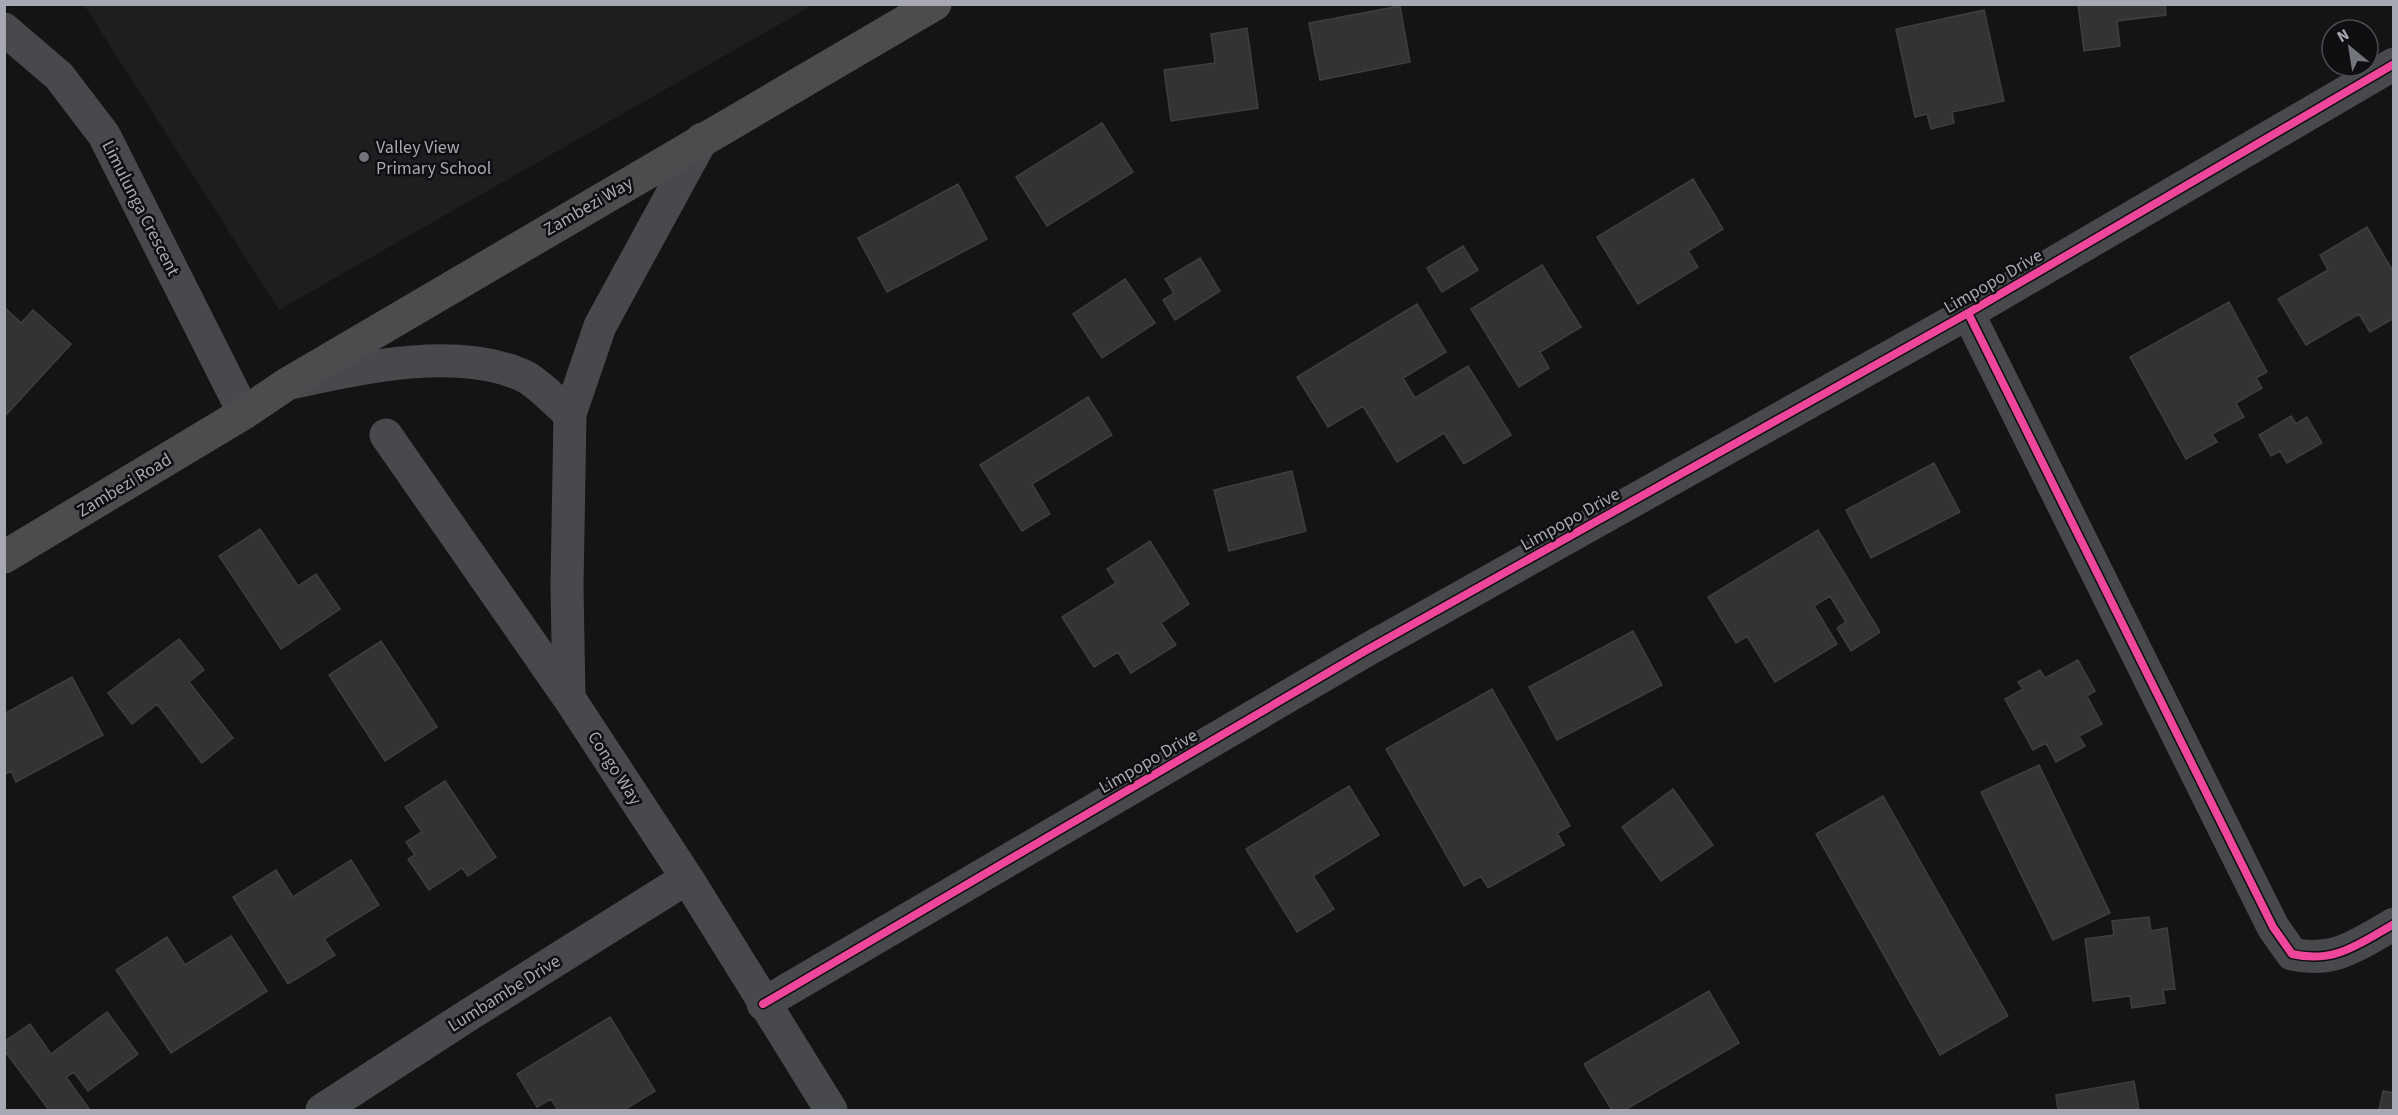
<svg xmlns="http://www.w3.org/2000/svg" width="2398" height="1115" font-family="'Source Sans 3',sans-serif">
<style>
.built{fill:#1e1e20}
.building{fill:#333335;stroke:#3d3e40;stroke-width:1.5}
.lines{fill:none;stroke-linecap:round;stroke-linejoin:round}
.minor{stroke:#48494d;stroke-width:33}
.major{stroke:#4b4c4e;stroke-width:33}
.cycleway-casing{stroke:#0f0e10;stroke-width:11}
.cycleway{stroke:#ed469a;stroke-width:8}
.poi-dot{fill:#73757c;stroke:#0f0e10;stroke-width:2}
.labels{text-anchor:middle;stroke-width:5;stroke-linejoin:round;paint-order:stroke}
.poi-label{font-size:18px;fill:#a6a9b4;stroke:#0f0e10;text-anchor:start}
.street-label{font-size:18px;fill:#a6a9b4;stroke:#0f0e10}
</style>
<rect width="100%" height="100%" fill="#141414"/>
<path class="built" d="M84,5H813L279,310Z"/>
<path class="building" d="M2078,4H2165L2166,15L2117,21L2120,46L2084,51Z
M1400,6L1410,62L1320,80L1309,23Z
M1984,10L2004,101L1952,112L1954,123L1931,129L1927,114L1915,117L1896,29Z
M1247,28L1258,108L1171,121L1164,70L1215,63L1211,34Z
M1102,123L1133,172L1047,226L1016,177Z
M1693,179L1723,229L1688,251L1698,267L1638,304L1597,237Z
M958,184L987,239L887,292L858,238Z
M2367,227L2394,273V318L2370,332L2359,314L2306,345L2278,299L2328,270L2320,255Z
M1463,246L1478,270L1442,292L1427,268Z
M1200,258L1220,291L1175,320L1163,300L1174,293L1165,279Z
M1542,265L1581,327L1540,352L1549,368L1519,387L1471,309Z
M1125,279L1155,323L1102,358L1073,314Z
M2229,302L2267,372L2256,378L2262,388L2236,403L2244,417L2212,434L2217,442L2186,459L2130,357Z
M1417,304L1446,352L1403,378L1415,398L1468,366L1511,435L1464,464L1444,433L1397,462L1363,406L1328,427L1297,377Z
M4,307L21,323L33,310L71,344L4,417Z
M1088,397L1112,435L1032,484L1050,514L1022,531L980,465Z
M2291,416L2296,424L2307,417L2322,443L2287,463L2280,451L2271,456L2259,435Z
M1934,463L1960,512L1871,558L1846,510Z
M1292,471L1306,531L1229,551L1214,490Z
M260,529L298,586L316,574L340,609L281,649L219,556Z
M1818,530L1880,632L1851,651L1837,628L1846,622L1830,596L1814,606L1837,644L1775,682L1747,636L1736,643L1708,597Z
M1150,541L1189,604L1161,623L1176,645L1131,673L1118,652L1094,667L1062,617L1116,583L1107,569Z
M1633,631L1662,685L1557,740L1529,687Z
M179,639L204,670L189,682L233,738L202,763L157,704L132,724L108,693Z
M381,641L437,727L385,761L329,675Z
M2078,660L2095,691L2087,696L2102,724L2079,736L2085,746L2056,762L2046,743L2033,750L2005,699L2023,689L2018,682L2040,670L2045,678Z
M72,677L103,735L16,782L11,771L4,775V714Z
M1492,689L1570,826L1557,833L1564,845L1488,888L1481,876L1464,886L1386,749Z
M2039,765L2110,913L2053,940L1981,792Z
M445,781L496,857L468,876L462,868L429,890L408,859L415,855L406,842L422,832L405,807Z
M1349,786L1379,835L1313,876L1334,909L1297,932L1246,849Z
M1673,789L1713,845L1661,881L1622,827Z
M1883,796L2008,1016L1940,1055L1816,834Z
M351,860L379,905L324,939L335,955L288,984L233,897L276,870L293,897Z
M2149,917L2151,931L2167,928L2175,989L2163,990L2165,1003L2132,1008L2130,996L2093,1001L2085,939L2114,935L2112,921Z
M231,936L267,991L171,1053L116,970L167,937L185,965Z
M1709,991L1739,1043L1625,1110H1612L1584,1064Z
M107,1012L138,1054L88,1091L74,1072L66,1077L90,1110H49L4,1050V1042L30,1024L51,1054Z
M610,1017L655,1091L624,1110H558L551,1099L537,1107L517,1074Z
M2134,1081L2139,1110H2058L2056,1095Z
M2383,1091L2394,1093V1110H2379Z"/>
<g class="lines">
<path class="minor" d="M4,29L59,76L104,135L244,413
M1968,313L2273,927L2292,954C2334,964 2359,944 2394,924
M296,382C362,367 459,346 524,376C540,384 556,403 570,414
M386,435L569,698L687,878L831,1110
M569,698L567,587L570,414L600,326L702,139
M763,1004L1365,651L1968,313L2394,64
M322,1110L470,1014L687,878"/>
<path class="major" d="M4,557L244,413L287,384L935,4"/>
<g class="cycleway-casing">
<path id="cycleway" d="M1968,313L2273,927L2292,954C2334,964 2359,944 2394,924
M763,1004L1365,651L1968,313L2394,64"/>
</g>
<use href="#cycleway" class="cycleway"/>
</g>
<circle class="poi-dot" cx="364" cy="157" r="6"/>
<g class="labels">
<g class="poi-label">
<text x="376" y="153">Valley View<tspan x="376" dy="21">Primary School</tspan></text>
</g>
<g class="street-label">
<text transform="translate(588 206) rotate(-30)" y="6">Zambezi Way</text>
<text transform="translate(141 208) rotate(63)" y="6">Limulunga Crescent</text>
<text transform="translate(1993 281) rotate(-30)" y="6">Limpopo Drive</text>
<text transform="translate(124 485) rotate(-31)" y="6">Zambezi Road</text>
<text transform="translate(1570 519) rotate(-29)" y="6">Limpopo Drive</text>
<text transform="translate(1148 761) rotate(-30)" y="6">Limpopo Drive</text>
<text transform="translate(615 768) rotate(57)" y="6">Congo Way</text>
<text transform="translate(504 993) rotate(-32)" y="6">Lumbambe Drive</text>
</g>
</g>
<rect width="2398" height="1115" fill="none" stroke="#a6a9b4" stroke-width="12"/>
<g transform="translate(2350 48) rotate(330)"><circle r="28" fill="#0f0e10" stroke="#4b4c52" stroke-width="1.5"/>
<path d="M0-4.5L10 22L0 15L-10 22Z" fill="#73757c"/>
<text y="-9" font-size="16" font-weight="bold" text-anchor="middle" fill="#a6a9b4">N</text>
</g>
</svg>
